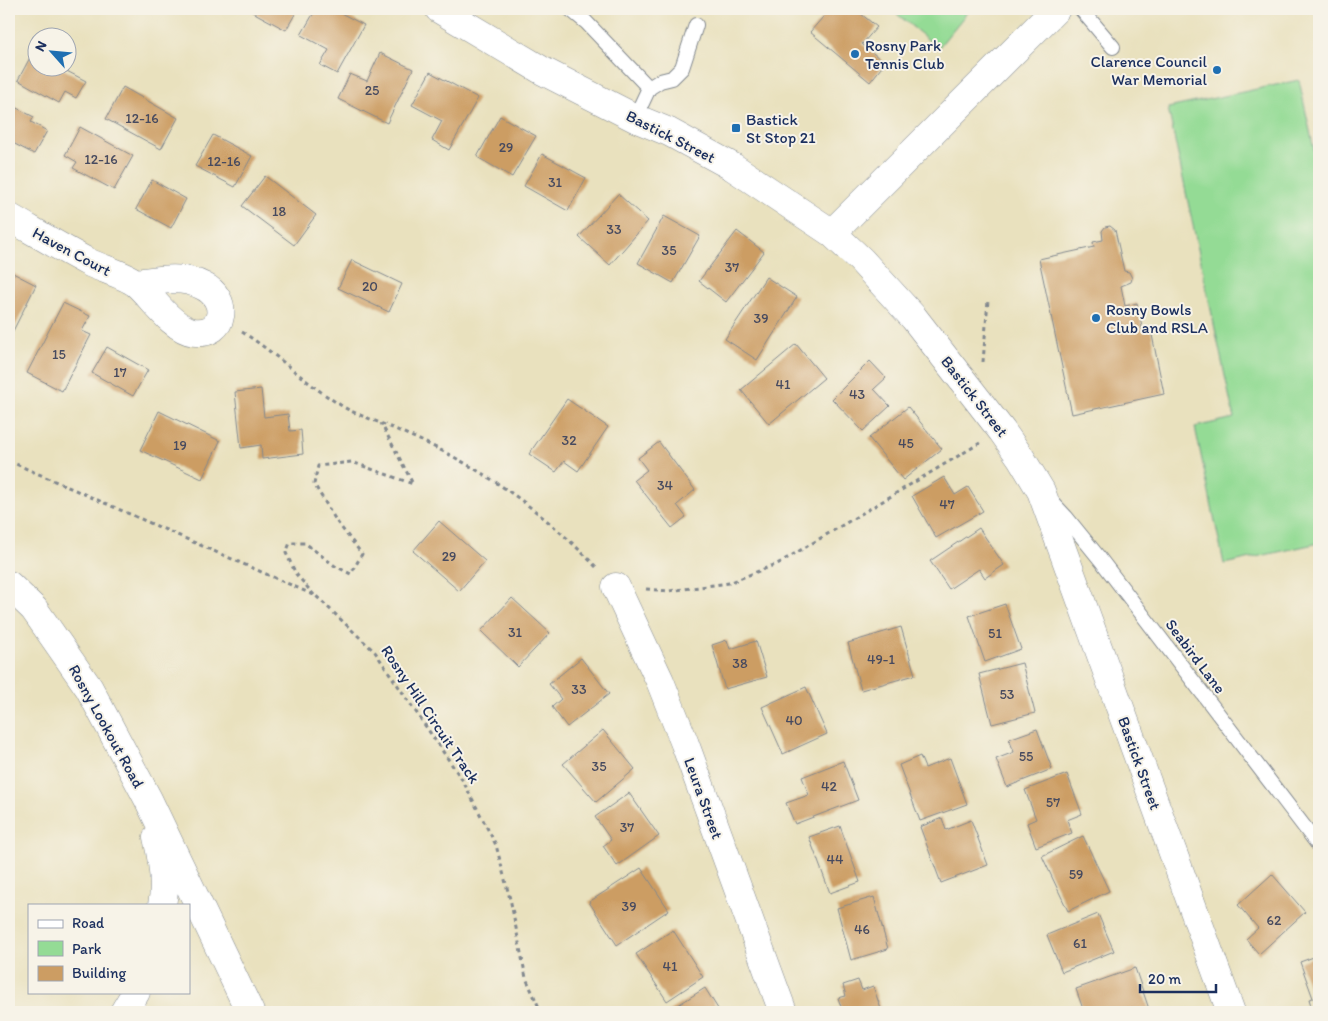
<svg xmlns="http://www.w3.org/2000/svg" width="1328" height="1021" font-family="Itim,sans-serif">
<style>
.green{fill:#94db95;stroke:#58857a}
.building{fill:#cc9d63}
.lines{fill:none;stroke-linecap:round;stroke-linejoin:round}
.service-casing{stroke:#82888e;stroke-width:16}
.minor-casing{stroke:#82888e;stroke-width:29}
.path{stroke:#82888e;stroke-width:3;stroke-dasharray:4 4;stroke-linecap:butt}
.service{stroke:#fff;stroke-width:14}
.minor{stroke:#fff;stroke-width:28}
.poi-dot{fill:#1f6fb2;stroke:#f7f3e8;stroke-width:2}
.labels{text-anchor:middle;stroke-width:4;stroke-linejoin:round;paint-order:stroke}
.number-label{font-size:14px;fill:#474a5f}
.poi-label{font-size:16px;fill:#1b2f5e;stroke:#f7f3e8;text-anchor:start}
.street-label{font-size:16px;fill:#1b2f5e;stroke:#f7f3e8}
</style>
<rect width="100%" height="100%" fill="#f7f3e8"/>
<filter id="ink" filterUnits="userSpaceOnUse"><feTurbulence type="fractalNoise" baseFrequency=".02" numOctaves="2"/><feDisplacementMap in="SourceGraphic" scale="10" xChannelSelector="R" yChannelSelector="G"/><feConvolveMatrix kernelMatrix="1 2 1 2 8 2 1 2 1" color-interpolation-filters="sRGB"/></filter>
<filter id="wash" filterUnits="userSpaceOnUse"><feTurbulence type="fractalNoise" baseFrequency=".0096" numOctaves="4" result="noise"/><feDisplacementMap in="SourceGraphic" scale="20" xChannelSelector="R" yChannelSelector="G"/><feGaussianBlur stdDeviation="1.12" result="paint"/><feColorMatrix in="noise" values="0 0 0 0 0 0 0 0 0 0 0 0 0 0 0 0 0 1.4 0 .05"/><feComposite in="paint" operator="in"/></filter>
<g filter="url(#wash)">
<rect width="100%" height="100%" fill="#e9e1be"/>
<path class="green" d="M891,9H970L938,48Z
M1299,80L1319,173V543L1224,564L1195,427L1234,418L1168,108Z"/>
<g id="blocks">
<path class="building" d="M247,9H298L286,30Z
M316,9H333L364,25L337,74L320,65L329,50L301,35Z
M830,9H855L877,27L862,44L885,63L870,82L810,32Z
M33,52L38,55V68H61L86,81L76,98L65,92L59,103L18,80Z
M380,53L413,69L387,123L338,99L350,74L367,81Z
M430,72L478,98L449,150L432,140L442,121L412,105Z
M123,87L178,118L161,149L106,119Z
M9,104L34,117L31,122L47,131L34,154L9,141Z
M500,116L536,136L512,177L477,157Z
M80,127L133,156L114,190L73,168L77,162L65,155Z
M213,135L252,156L235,187L195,166Z
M542,154L586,178L568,211L524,186Z
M265,176L316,215L294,245L242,206Z
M152,180L186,199L171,228L136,209Z
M618,194L648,221L610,265L579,237Z
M664,216L700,236L673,283L638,263Z
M1110,226L1115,230L1124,271L1129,272L1132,278L1131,282L1121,286L1125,306L1137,303L1143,332L1151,330L1164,394L1072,414L1039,259L1094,247L1093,242L1103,240L1102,231L1105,227Z
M737,231L764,252L726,302L699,281Z
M352,260L402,284L389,312L338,288Z
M9,271L36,285L9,339Z
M766,277L797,297L757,360L725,339Z
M63,303L90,316L82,331L91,335L62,391L27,373Z
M796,344L824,378L769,424L741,390Z
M107,347L148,370L133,396L92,373Z
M870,361L886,378L874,389L890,406L863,431L832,399Z
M261,389L264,417L288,414L290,431L301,430L303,454L262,459L261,445L241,448L235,392Z
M567,399L608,427L578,471L564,461L556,472L529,454Z
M908,407L942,449L903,480L869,438Z
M159,411L220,441L202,479L140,450Z
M659,442L695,490L677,505L686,517L672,528L634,480L647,470L638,458Z
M944,477L955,495L968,487L983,511L936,538L912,496Z
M439,521L485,561L459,591L413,551Z
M979,528L1004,565L985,578L979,569L949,589L930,561Z
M512,598L550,633L518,667L481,631Z
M1005,604L1021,649L985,662L969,616Z
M901,627L915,675L861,690L848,643Z
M727,640L730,649L756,641L767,677L725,689L712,645Z
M581,658L609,694L567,727L552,707L561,699L549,684Z
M1022,663L1035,713L992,724L979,674Z
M806,687L827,734L783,754L762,707Z
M1037,729L1052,769L1007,787L996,759L1014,752L1009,739Z
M603,730L635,769L596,802L563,764Z
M920,756L925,768L950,758L967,804L920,821L899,765Z
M843,761L858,800L795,824L786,803L809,795L802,777Z
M1067,774L1082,814L1067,820L1072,833L1036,847L1027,823L1036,819L1025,790Z
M629,793L659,836L617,866L603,846L611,840L595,817Z
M942,818L946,830L971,820L988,865L941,883L920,827Z
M840,826L860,882L830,893L809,837Z
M1083,836L1109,891L1068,911L1042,856Z
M641,868L669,910L617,945L589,902Z
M1272,874L1305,912L1259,954L1246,939L1258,928L1238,905Z
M874,897L888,949L851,960L837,908Z
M1098,914L1114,951L1062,972L1047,935Z
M673,930L703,977L667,1001L636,954Z
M1319,955V1012H1313L1309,999L1313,998L1300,962Z
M1135,968L1150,1012H1084L1076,989Z
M858,980L862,990L873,986L882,1012H843L838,998L846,996L843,985Z
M705,988L720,1012H667Z"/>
</g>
</g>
<g filter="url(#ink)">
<use href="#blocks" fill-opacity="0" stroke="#82888e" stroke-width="1"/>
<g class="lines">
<g class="service-casing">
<path id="service" d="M570,9L586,22L649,88
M1081,9L1113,47
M635,118L649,88L660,81L672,78L682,68L696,25
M1051,501L1066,517L1100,559L1319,846"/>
</g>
<g class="minor-casing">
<path id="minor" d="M439,9L543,71L635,118L669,132L733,167L832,233L861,260L914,318L1002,431L1021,458L1041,491L1231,1012
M9,217C35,232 61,248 88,262C102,269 126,275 137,284C152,297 172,329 194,332C226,336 229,298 203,286C183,275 158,280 136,283
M832,233L1056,9
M9,585L34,609L89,688L148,799L250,1012
M616,587L660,681L685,744L783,1012
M157,837C162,858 167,883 162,905
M124,1012L136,992"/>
</g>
<path class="path" d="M242,332C276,353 305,383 339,404C352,413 366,417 380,423C396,429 413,437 428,444C492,474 550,518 598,569
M983,362L988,300
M9,461L316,596L375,652L463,781L496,845L511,903L526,978L541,1012
M646,589L669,591L729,583L779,563L980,443
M314,595L296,574L286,553L290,543H305L335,566L351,574L362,554L337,522L314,484L318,466L352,462L413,484L381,423"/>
<use href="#service" class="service"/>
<use href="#minor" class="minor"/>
</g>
</g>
<g class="poi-dot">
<circle cx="855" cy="54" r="5"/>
<circle cx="1217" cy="70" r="5"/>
<rect x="731" y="123" width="10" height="10" rx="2.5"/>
<circle cx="1096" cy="318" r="5"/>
</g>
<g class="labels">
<g class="number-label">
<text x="372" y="95">25</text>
<text x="142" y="123">12-16</text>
<text x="506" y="152">29</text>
<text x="101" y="164">12-16</text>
<text x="224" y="166">12-16</text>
<text x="555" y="187">31</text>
<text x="279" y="216">18</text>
<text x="614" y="234">33</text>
<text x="669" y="255">35</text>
<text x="732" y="272">37</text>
<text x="370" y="291">20</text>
<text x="761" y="323">39</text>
<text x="59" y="359">15</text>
<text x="120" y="377">17</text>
<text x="783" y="389">41</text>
<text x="857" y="399">43</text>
<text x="569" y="445">32</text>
<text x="906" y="448">45</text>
<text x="180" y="450">19</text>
<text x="665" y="490">34</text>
<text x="947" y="509">47</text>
<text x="449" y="561">29</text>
<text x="515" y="637">31</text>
<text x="995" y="638">51</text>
<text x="881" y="664">49-1</text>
<text x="740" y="668">38</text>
<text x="579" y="694">33</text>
<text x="1007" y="699">53</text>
<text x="794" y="725">40</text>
<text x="1026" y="761">55</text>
<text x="599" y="771">35</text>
<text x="829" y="791">42</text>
<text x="1053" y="807">57</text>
<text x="627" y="832">37</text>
<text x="835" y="864">44</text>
<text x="1076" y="879">59</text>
<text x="629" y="911">39</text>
<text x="1274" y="925">62</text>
<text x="862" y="934">46</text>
<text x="1080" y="948">61</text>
<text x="670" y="971">41</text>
</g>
<g class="poi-label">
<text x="865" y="51">Rosny Park<tspan x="865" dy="18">Tennis Club</tspan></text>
<text x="1207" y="67" text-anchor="end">Clarence Council<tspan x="1207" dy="18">War Memorial</tspan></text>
<text x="746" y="125">Bastick<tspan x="746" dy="18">St Stop 21</tspan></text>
<text x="1106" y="315">Rosny Bowls<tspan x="1106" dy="18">Club and RSLA</tspan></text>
</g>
<g class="street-label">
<text transform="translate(671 136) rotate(27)" y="6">Bastick Street</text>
<text transform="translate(72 251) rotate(28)" y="6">Haven Court</text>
<text transform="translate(975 396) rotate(52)" y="6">Bastick Street</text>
<text transform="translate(1196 656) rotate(53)" y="6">Seabird Lane</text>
<text transform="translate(431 714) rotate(56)" y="6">Rosny Hill Circuit Track</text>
<text transform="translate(107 726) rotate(61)" y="6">Rosny Lookout Road</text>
<text transform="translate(1140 763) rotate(70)" y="6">Bastick Street</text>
<text transform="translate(704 798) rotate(70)" y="6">Leura Street</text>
</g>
</g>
<rect width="1328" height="1021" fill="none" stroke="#f7f3e8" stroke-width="30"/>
<rect x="28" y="904" width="162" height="90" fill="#f7f3e8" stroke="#9fa5b1"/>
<rect x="38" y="920" width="25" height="8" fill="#ffffff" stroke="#9fa5b1"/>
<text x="72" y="928" font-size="15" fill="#1b2f5e">Road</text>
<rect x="38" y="941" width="25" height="15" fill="#94db95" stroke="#9fa5b1"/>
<text x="72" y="954" font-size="15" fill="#1b2f5e">Park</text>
<rect x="38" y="966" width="25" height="15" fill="#cc9d63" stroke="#9fa5b1"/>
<text x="72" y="978" font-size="15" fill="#1b2f5e">Building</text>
<g transform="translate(52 52) rotate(297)"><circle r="24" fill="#f7f3e8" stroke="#9fa5b1"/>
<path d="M0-4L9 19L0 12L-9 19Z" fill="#1f6fb2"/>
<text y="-8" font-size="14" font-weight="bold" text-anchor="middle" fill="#1b2f5e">N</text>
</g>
<path d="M1140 984v8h76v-8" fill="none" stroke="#1b2f5e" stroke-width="2.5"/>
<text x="1148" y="984" font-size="15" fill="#1b2f5e" stroke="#f7f3e8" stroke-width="4" paint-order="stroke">20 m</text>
</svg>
